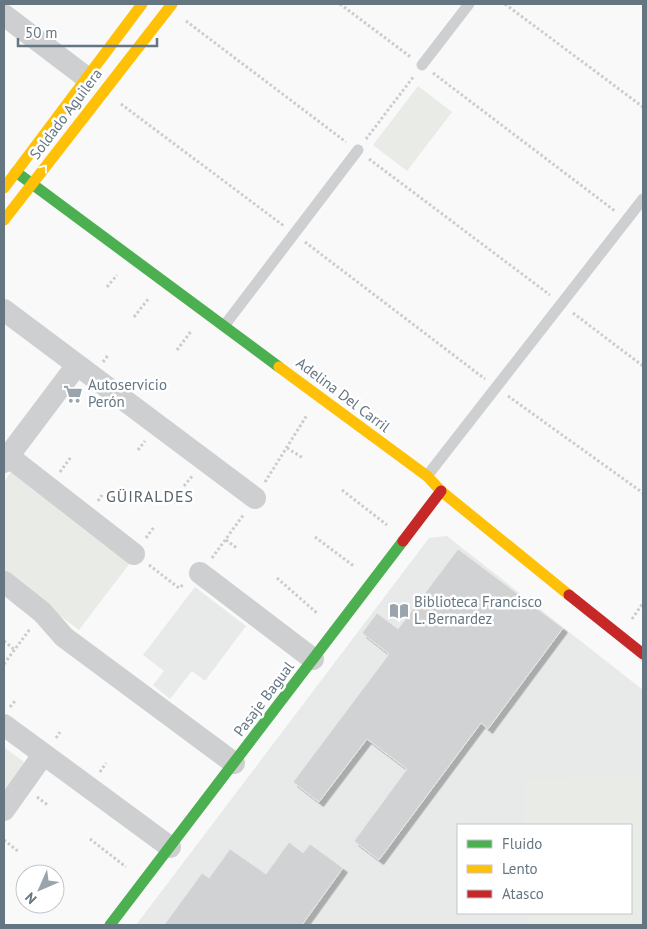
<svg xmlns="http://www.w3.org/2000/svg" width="647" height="929" font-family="'PT Sans',sans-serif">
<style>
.built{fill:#e8e9e9;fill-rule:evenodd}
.green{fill:#e8ebe6}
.building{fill:#d0d2d3;stroke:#e8e8e8;filter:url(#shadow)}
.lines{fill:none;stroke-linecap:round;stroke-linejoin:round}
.path{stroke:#cbcccd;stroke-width:3;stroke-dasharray:2.5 2.5;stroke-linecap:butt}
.lane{stroke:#cecfd0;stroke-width:11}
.street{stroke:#cecfd0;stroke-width:22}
.fast{stroke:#4caf50;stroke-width:11}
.slow{stroke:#ffc107;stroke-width:11}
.jam{stroke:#c62828;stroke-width:11}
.oneway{stroke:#f6fbf6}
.labels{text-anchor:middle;stroke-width:5;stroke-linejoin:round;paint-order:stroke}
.street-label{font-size:15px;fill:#657683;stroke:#fff}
.poi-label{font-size:15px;fill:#657683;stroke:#fff;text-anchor:start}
.neighbourhood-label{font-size:16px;letter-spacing:1px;fill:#57646e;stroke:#fff}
</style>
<defs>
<filter id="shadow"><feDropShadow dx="4.5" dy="4.5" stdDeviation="0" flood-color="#0004"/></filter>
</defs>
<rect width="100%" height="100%" fill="#f9f9f9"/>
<path class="built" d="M447,536L643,690V925H136L429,538ZM458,825H631V913H458Z
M195,587L246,626L205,681L192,671L170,699L153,685L164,671L143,655Z"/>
<path class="green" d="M418,86L452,112L407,171L373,145Z
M11,472L130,563L79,630L4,574V482Z
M4,747L28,765L4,797Z
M643,777V925H528V913H631V825H526V779Z"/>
<path class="building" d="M458,549L563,628L488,729L481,723L379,860L354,841L407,769L367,739L319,802L293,782L389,654L362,633L377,613L398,629Z
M289,842L303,853L310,844L343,868L302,925H164L202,873L209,878L230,849L266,874Z"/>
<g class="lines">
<path class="path" d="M340,4L412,58
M505,4L643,107
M186,21L346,142
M433,73L615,211
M121,104L284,226
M366,139L414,76
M369,159L550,295
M305,242L485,379
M107,287L117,275
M573,313L643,366
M134,317L149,298
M177,350L192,330
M103,362L109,354
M508,396L643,493
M287,448L303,458
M138,450L145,441
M60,472L71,457
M265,482L307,415
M184,486L193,475
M342,490L387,525
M98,501L102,495
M315,537L355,567
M146,538L154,527
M226,540L238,549
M212,558L244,514
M149,565L179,588L184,584
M277,578L318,614
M632,619L643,603
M4,641L15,650
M4,664L30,629
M10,707L15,701
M56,738L60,732
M100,772L106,763
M37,797L49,806
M90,839L126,867
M4,840L19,852"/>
<path class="lane" d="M422,65L469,4
M224,326L358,150
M427,476L643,199"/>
<path class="street" d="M4,15L87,78
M4,310L255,498
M8,456L134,554
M4,462L77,365
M200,573L313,659
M4,582L42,612L64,637L234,763
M4,725L170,847
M4,810L43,755"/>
<path class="fast" d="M16,172L279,367
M110,925L403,541"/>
<path class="slow" d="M4,188L142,4
M4,220L172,4
M279,367L427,476L441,491L569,595"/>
<path class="jam" d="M403,541L441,491
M569,595L643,654"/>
</g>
<defs><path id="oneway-chevron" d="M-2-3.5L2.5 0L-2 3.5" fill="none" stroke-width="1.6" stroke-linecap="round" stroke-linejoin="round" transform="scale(1.25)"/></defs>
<use class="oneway" href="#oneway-chevron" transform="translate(44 168) rotate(-53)"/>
<defs>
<g id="supermarket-bare" transform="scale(1.5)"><path d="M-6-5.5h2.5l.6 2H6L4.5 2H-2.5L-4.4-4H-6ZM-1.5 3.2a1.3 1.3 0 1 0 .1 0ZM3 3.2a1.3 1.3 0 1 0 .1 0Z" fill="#99a4ac" stroke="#fff" stroke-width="2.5" paint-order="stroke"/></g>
<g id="library-bare" transform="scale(1.5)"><path d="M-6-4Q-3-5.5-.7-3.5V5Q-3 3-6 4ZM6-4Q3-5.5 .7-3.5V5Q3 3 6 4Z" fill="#99a4ac" stroke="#fff" stroke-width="2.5" paint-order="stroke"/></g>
</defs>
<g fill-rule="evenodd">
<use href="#supermarket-bare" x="73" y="394"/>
<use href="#library-bare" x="399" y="611"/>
</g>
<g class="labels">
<g class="street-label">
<text transform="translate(66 114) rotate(-53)" y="5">Soldado Aguilera</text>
<text transform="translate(343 395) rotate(37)" y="5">Adelina Del Carril</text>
<text transform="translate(264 699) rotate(-53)" y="5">Pasaje Bagual</text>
</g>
<g class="poi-label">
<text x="88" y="390">Autoservicio<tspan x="88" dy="17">Perón</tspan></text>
<text x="414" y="607">Biblioteca Francisco<tspan x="414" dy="17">L. Bernardez</tspan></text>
</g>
<g class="neighbourhood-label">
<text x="150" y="502">GÜIRALDES</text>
</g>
</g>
<rect width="647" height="929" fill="none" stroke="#657683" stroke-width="10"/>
<rect x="457" y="824" width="175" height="90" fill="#ffffff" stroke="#c1c8cd"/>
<rect x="467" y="840" width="25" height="8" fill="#4caf50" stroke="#c1c8cd"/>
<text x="502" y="849" font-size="15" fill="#657683">Fluido</text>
<rect x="467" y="865" width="25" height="8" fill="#ffc107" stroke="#c1c8cd"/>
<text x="502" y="874" font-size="15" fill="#657683">Lento</text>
<rect x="467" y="890" width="25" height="8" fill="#c62828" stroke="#c1c8cd"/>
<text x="502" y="899" font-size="15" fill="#657683">Atasco</text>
<g transform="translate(40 889) rotate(225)"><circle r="24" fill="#ffffff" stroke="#c1c8cd"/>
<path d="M0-4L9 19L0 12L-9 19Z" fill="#99a4ac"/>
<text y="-8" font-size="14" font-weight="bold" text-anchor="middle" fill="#657683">N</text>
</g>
<path d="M18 38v8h139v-8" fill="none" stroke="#657683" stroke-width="2.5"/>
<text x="25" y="38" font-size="15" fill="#657683" stroke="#ffffff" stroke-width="4" paint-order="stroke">50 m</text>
</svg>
